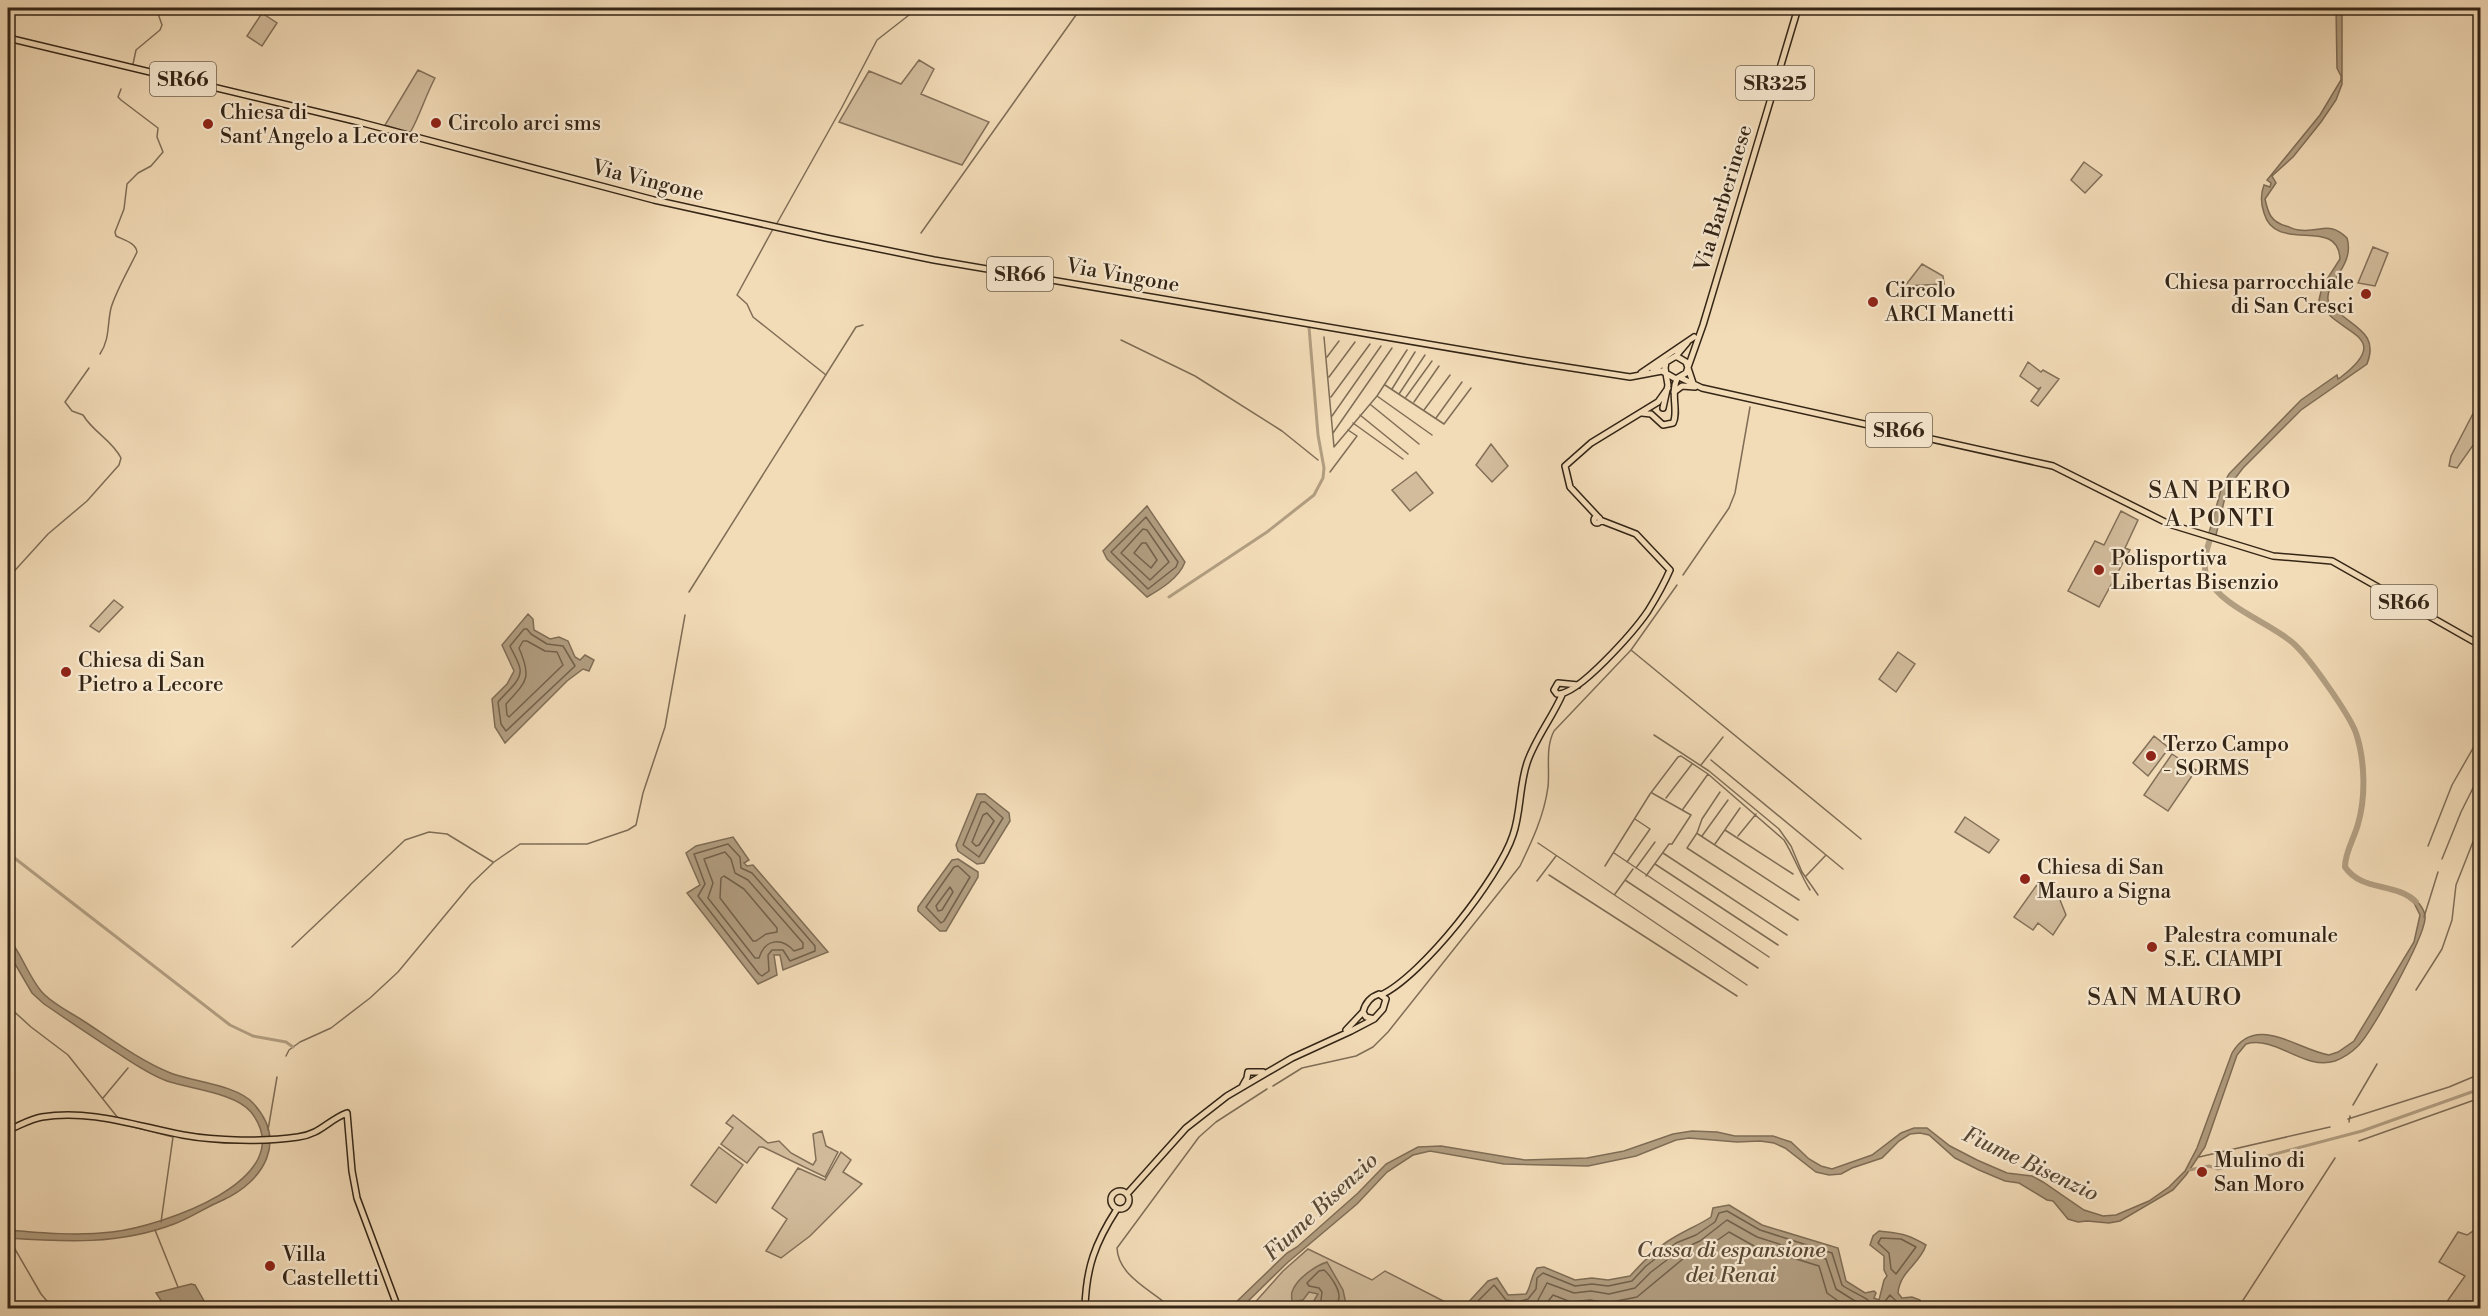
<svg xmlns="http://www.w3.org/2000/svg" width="2488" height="1316" font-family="'Libre Bodoni',serif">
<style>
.green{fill:#d2bc9c;stroke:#837059;stroke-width:1.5}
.water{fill:#b19d80;stroke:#7f6d56;stroke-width:1.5}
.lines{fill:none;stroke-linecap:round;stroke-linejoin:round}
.shore{stroke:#72614b;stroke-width:1.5}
.stream{stroke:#7f6d56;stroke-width:1.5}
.canal{stroke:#b19d80;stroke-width:3}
.river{stroke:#b19d80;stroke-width:6}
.major-casing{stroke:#342516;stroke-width:8}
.major{stroke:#f2dbb7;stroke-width:5}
.poi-dot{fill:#8f2418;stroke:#f7e8d0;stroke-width:2}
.labels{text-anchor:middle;stroke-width:4.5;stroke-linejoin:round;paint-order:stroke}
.shield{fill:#f7e8d0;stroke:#6e604e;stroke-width:1.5}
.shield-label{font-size:20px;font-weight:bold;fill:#342516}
.poi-label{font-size:21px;fill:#342516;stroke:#f7e8d0;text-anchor:start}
.street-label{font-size:21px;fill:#342516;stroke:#f7e8d0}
.water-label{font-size:22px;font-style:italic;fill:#5a4936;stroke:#f7e8d0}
.quarter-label{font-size:24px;letter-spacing:1.5px;fill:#342516;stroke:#f7e8d0}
</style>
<rect width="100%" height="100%" fill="#f2dbb7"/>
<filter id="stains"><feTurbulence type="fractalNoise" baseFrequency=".00333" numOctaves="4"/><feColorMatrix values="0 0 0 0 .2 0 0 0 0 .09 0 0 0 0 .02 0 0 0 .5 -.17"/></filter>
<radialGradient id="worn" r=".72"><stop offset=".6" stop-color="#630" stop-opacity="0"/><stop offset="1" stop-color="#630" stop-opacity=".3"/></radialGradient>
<path class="green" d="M262,13L277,23L262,46L247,36Z
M919,60L934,69L921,94L989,122L962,165L839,122L869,71L901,84Z
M418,70L435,78C425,97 420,115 410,133L385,125Z
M2084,162L2102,175L2085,193L2071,180Z
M2373,247L2388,253L2375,286L2358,283Z
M1922,264L1943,276L1944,284L1905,286Z
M2028,362L2041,372L2043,370L2059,379L2038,406L2031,401L2041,387L2038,389L2020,376Z
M2478,404L2480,405V442L2476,441L2457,468L2449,466L2451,456Z
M1491,444L1508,466L1492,482L1476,465Z
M1416,472L1433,493L1410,511L1392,490Z
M2121,511L2138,520L2125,548L2130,550L2099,607L2068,591L2095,541L2104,545Z
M114,600L123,607L99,632L90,626Z
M1898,652L1915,664L1896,692L1879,679Z
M2154,736L2169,748L2148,776L2133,763Z
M2172,754L2196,770L2168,811L2144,795Z
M1965,817L1999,840L1989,853L1955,832Z
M2039,882L2058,895L2066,915L2053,935L2038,923L2033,930L2014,917Z
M733,1115L768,1143L779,1141L791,1153L813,1165L816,1160L813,1134L822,1131L826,1146L838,1152L825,1177L763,1147H759L747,1163L721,1144L733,1128L726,1123Z
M719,1147L743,1165L716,1203L691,1185Z
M841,1152L851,1160L843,1172L862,1184L810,1236L781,1258L766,1251L787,1219L772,1208L798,1168L825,1180Z
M2480,1217V1308H2471L2466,1301L2450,1305L2448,1300L2465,1276L2439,1262L2458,1232L2467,1235L2473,1231Z
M1308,1249L1372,1280L1385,1271L1455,1307L1250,1308L1283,1271Z"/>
<path class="water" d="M2336,8H2342V84L2336,100L2321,122L2293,157L2272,176L2276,183L2265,199C2268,213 2271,222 2286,226C2290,227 2294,230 2299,230C2320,233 2329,220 2347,238C2356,266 2321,286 2329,303C2331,306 2334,307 2336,310C2354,328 2379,333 2367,364L2301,410L2243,468L2227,489L2216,535L2209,533L2222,486L2229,474L2301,400L2337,375L2338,379L2341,377C2398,333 2332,335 2319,300L2322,287L2340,259C2338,215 2276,255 2264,213C2261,204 2260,195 2264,185L2270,187L2271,183L2267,180L2320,115L2341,80V76L2337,68Z
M1147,506L1185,562C1179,578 1161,589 1147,597L1107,559L1103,551Z
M528,614L533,619L534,630L550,639L559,637L568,641L575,657L580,660L585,655L594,660L589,671L583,669L567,681L505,743L495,727L492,699L507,684L514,671L502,645Z
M977,794H985L1009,813L1010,821L984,863L977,864L958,851L956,845Z
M733,837L749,860L744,863L747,866L753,865L828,952L783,970L780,955H774L777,975L758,984L687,893L700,885L686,853L696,846Z
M958,859L978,872V877L946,931H940L918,911V907L952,860Z
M2412,896C2418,902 2426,910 2425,919C2423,940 2373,1030 2358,1046C2352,1052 2343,1058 2335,1061C2304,1071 2276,1035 2246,1044L2237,1055L2205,1147L2186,1175L2173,1190L2120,1221L2109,1223L2087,1221L2078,1222L2068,1219L2053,1201L2047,1200L2019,1183L2005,1181L1979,1170L1955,1158L1929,1135L1920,1133L1910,1134L1899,1141L1882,1158L1852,1168L1841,1174L1829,1175L1816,1172L1785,1148L1774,1143L1760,1141L1737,1142L1689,1138L1676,1140L1636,1156L1588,1166L1504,1164L1430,1151L1413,1155L1387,1172L1357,1204L1287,1263L1241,1308H1230L1287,1253L1297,1247L1358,1193L1386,1164L1418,1147L1441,1146L1525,1160L1587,1158L1624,1151L1673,1134L1692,1131L1717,1132L1735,1136H1773L1791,1142L1809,1159L1821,1166L1832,1169L1872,1155L1901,1133L1914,1128H1927L1950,1146L1977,1160L2007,1173L2032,1176L2043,1182L2084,1210L2103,1216L2116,1215L2149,1201L2169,1187L2185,1171L2197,1148L2232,1053C2255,1013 2296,1049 2329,1055L2338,1052L2354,1041L2414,942L2420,915L2414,903L2409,899Z
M8,937C21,953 28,975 41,991C51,1003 68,1011 82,1020C110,1038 137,1059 168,1072C191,1082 235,1084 253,1103C288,1141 264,1181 223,1200C206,1207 191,1218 174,1224C119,1245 65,1242 8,1238V1230C42,1233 77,1236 112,1232C158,1227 304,1180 251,1112C236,1093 190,1089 167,1081C150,1075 134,1064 119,1054C94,1038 69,1021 44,1004L32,993L8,952Z
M1729,1205L1762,1225L1838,1248L1846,1281L1865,1293L1874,1291L1876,1293L1874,1298L1879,1300L1884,1280L1887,1276L1884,1270V1256L1870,1245L1873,1236L1879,1231C1901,1234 1906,1233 1926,1245C1920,1264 1900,1271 1898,1293L1902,1298L1912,1297L1920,1300L1922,1308H1463L1488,1281L1497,1278L1508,1295L1526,1294C1532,1285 1530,1277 1537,1268L1544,1267L1575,1280L1592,1278L1608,1280L1630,1276C1643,1262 1657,1247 1673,1238C1686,1230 1699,1225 1711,1217L1713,1208Z
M1327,1262L1343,1290L1346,1304L1338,1308H1316L1312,1304L1318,1294L1309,1292L1303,1300L1292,1302C1292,1299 1291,1295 1292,1292C1296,1279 1315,1266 1327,1262Z
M191,1284L195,1285L208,1308H166L156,1293Z"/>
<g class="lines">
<path class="shore" d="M1146,517L1178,562L1176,567L1148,589L1111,552Z
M1143,529L1147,530L1169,562L1150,580L1121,553Z
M1142,543H1146L1157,560L1151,568L1134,553Z
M524,629H527L531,634L547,644L563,646L575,666L506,731L501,724L498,702C505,693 522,681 520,669C519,662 513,653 510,646Z
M523,641H527L545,651L557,652L563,665L509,717L507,715L506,704C527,681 532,678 519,648Z
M981,802H985L1003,818L979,857L963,845Z
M987,813L994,821L979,845L976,846L972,842L983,815Z
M728,844L740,857L741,868L752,873L815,946V951L790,961L783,950H772L768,955L769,971L762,976L759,974L698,896L705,884L694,854Z
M725,852L731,859L735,873L748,880L803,943V948L794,951C781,937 765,939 759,958H755L708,898L713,883L704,859Z
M958,866L970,877L944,921L941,923L926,907L954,867Z
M724,876L744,889L777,928V932L766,934L756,941H753L720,898L721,878Z
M950,887L953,892L942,910L938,911L936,906Z
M1881,1238L1901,1239L1916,1247L1896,1274L1891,1269L1889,1253L1878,1243Z
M1320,1308L1322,1292L1319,1288L1309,1286L1307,1283L1319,1271L1324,1270C1330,1275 1340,1289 1339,1298C1338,1302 1336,1305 1336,1308
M1471,1308L1494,1285L1506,1300L1518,1302L1528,1299L1536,1289L1537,1278L1543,1273L1575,1286L1592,1284L1608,1286L1632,1281L1646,1266L1676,1243L1696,1235L1715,1222L1719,1213L1727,1211L1760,1230L1832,1253L1842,1285C1851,1292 1865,1296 1873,1304L1882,1305L1890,1295L1898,1303H1911L1916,1308
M1523,1308L1537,1302L1547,1283L1574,1293L1591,1291L1609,1294L1635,1288L1651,1272L1680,1250L1700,1241L1727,1220L1757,1237L1826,1259L1836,1289L1866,1308
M1543,1308L1553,1295L1571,1302L1590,1300L1607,1303L1637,1297L1684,1258L1705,1249L1729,1232L1754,1246L1819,1266L1827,1293L1848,1308"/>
<path class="stream" d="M133,64L136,50L160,30L162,25L156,8
M776,225L841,109L877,40L918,8
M773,229L737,295L747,304L753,317L826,375
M921,233L1081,8
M1324,337L1334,447
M1121,340L1195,376L1282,431L1318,460
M100,354C110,339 107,325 111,308C116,291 129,269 137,252C136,243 124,240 116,236L115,232L124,209L127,184L138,173L151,166L163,152L157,137L158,128L121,100L118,97L121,89
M1327,357L1339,341
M1329,377L1355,342
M1385,385L1444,424L1471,388
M1392,389L1415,352
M1399,394L1425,355
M1377,396L1432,435
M1331,397L1370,344
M1406,397L1432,361
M1414,402L1439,366
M1371,405L1419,444
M1424,410L1450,375
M1360,415L1408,454
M1332,416L1381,346
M1436,418L1462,382
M1353,423L1403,459
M1333,433L1392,348
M1334,447L1377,396L1407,350
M1330,472L1357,436L1348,430
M1683,575L1729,508L1735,493L1750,407
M8,578L48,534L87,501L119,465L121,458C112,440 93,432 83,415L72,411L65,402L89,368
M689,592L856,327L863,325
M1631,650L1861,839
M1654,735L1709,771L1779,829L1791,846L1802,872L1818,895
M1711,760L1843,869
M1701,765L1723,737
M1720,792L1702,819L1697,833L1687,848L1798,920
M1666,798L1692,764
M1683,809L1708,774
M1725,830L1793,874
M1698,834L1799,900
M1702,836L1728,800
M1738,836L1756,814
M1538,843L1747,985
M1715,844L1740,808
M2428,846L2452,785L2480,736
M1614,853L1769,957
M1663,853L1787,935
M2442,859L2461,812L2480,774
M1627,862L1650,829L1635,819
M1655,864L1778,945
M1605,866L1650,794L1678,757L1681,756L1708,774L1784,840C1794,856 1800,874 1810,890
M1636,868L1655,842
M1549,875L1737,996
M1646,876L1669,844H1672L1691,815L1652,793
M1806,876L1826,855
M1625,880L1758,968
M1537,881L1556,856
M1615,894L1633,869
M2424,917L2438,872
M292,947L405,840L429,832L447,834L493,862
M2416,990L2442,949L2452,920L2456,885L2480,824
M8,1006L31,1027L68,1055L118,1118
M286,1056L289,1050L300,1042L331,1028L370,998L398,972L471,884L494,862L520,844H587L628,830L636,825L643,793L665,727L685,615
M1273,1086L1302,1068L1356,1056L1373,1047L1388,1032L1520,866C1532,841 1544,816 1548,787C1550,769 1545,748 1554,731L1631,650L1677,585
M103,1098L128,1068
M2353,1105L2377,1064
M2348,1119L2449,1087L2480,1074
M2349,1122L2350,1116
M130,1126L173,1137L161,1222
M268,1130L277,1077
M2359,1141L2480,1098
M2199,1157L2330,1127
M155,1230L178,1287
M8,1237L41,1294L53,1308
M1165,1303C1147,1288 1118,1274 1117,1248L1199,1137L1216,1122L1267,1089
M2238,1308L2335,1158"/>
<path class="canal" d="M1169,597L1267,532L1314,495L1323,478L1324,468L1318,435L1309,327
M8,853L230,1025L253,1036L286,1042L293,1047
M2189,1170L2209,1166L2218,1169L2362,1131L2480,1089"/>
<path class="river" d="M2212,533C2208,546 2201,563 2207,577C2221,607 2269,622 2293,643C2309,657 2349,714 2356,733C2365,760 2366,797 2358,824C2354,839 2345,852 2345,867C2362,892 2396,882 2416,902"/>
<g class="major-casing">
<path id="major" d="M8,38L359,122L654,200L826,238L934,260L1527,361L1630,377L1662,371L1676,379L1686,373L1703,325L1798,8
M1676,356L1686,362L1693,383
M1653,370L1676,356L1687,343
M1641,373L1694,337
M1681,378L1702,388L2053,466L2169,524L2273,556L2332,561L2480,645
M1674,392L1682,386L1695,387
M1663,408L1668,385L1665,368L1666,362
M1642,413L1651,414L1663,425L1673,423C1679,412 1670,393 1677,379
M1594 520a3 3 0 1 1 6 0a3 3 0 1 1-6 0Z
M1598,517L1570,487L1565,466L1591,443L1658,402L1668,388
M1578,685L1558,683L1554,690L1557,694C1578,696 1635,630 1648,611C1656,598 1664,584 1670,570L1636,534L1600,520
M1379,994L1386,999L1383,1009L1374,1019L1366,1017L1363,1012C1365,1004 1370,997 1379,994Z
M1381,995C1422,976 1499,878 1513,835C1521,812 1519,787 1527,763C1535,739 1552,718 1562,695
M1346,1030L1363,1012
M1243,1085L1247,1078L1248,1072H1263
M8,1130C19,1126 30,1119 42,1117C90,1109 136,1126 183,1135C216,1141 265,1142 298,1137C321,1134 328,1120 347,1113L352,1171L357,1198L398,1308
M1111 1200a9 9 0 1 1 18 0a9 9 0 1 1-18 0Z
M1127,1194L1186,1128L1227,1096L1292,1058L1351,1031L1374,1019
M1085,1308C1086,1268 1095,1243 1117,1209"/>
</g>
<use href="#major" class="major"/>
</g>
<g class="poi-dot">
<circle cx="436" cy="123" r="6"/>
<circle cx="208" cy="124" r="6"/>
<circle cx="2366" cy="294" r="6"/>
<circle cx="1873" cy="302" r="6"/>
<circle cx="2099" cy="570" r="6"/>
<circle cx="66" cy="672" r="6"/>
<circle cx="2151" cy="756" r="6"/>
<circle cx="2025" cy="879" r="6"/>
<circle cx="2152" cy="947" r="6"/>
<circle cx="2202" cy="1172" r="6"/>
<circle cx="270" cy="1266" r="6"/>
</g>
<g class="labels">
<g class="shield">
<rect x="150" y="62" width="66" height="34" rx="4.5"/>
<rect x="1736" y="66" width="78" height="34" rx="4.5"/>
<rect x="987" y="257" width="66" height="34" rx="4.5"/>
<rect x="1866" y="413" width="66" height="34" rx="4.5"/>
<rect x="2371" y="585" width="66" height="34" rx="4.5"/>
</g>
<g class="shield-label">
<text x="183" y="86">SR66</text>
<text x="1775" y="90">SR325</text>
<text x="1020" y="281">SR66</text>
<text x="1899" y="437">SR66</text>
<text x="2404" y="609">SR66</text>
</g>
<g class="poi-label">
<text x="220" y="119">Chiesa di<tspan x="220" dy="24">Sant'Angelo a Lecore</tspan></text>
<text x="448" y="130">Circolo arci sms</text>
<text x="2354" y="289" text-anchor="end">Chiesa parrocchiale<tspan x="2354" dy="24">di San Cresci</tspan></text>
<text x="1885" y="297">Circolo<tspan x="1885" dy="24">ARCI Manetti</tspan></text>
<text x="2111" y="565">Polisportiva<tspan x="2111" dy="24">Libertas Bisenzio</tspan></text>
<text x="78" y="667">Chiesa di San<tspan x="78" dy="24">Pietro a Lecore</tspan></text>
<text x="2163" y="751">Terzo Campo<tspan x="2163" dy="24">- SORMS</tspan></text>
<text x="2037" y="874">Chiesa di San<tspan x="2037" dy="24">Mauro a Signa</tspan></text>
<text x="2164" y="942">Palestra comunale<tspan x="2164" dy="24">S.E. CIAMPI</tspan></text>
<text x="2214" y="1167">Mulino di<tspan x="2214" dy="24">San Moro</tspan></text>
<text x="282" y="1261">Villa<tspan x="282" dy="24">Castelletti</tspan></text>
</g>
<g class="street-label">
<text transform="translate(648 180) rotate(14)" y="7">Via Vingone</text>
<text transform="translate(1723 198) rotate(-73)" y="7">Via Barberinese</text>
<text transform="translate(1123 275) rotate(10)" y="7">Via Vingone</text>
</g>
<g class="water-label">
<text transform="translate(2031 1163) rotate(25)" y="8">Fiume Bisenzio</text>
<text transform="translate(1320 1206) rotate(-43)" y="8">Fiume Bisenzio</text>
<text x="1731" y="1257">Cassa di espansione<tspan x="1731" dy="25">dei Renai</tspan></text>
</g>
<g class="quarter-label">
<text x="2220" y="498">SAN PIERO<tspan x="2220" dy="28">A PONTI</tspan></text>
<text x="2165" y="1005">SAN MAURO</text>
</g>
</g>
<rect width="2488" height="1316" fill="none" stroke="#f2dbb7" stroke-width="30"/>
<rect x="9" y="9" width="2470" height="1298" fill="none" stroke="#342516" stroke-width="3"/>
<rect x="15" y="15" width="2458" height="1286" fill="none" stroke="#342516" stroke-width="1.5"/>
<rect width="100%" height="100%" filter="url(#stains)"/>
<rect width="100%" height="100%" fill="url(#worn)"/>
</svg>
